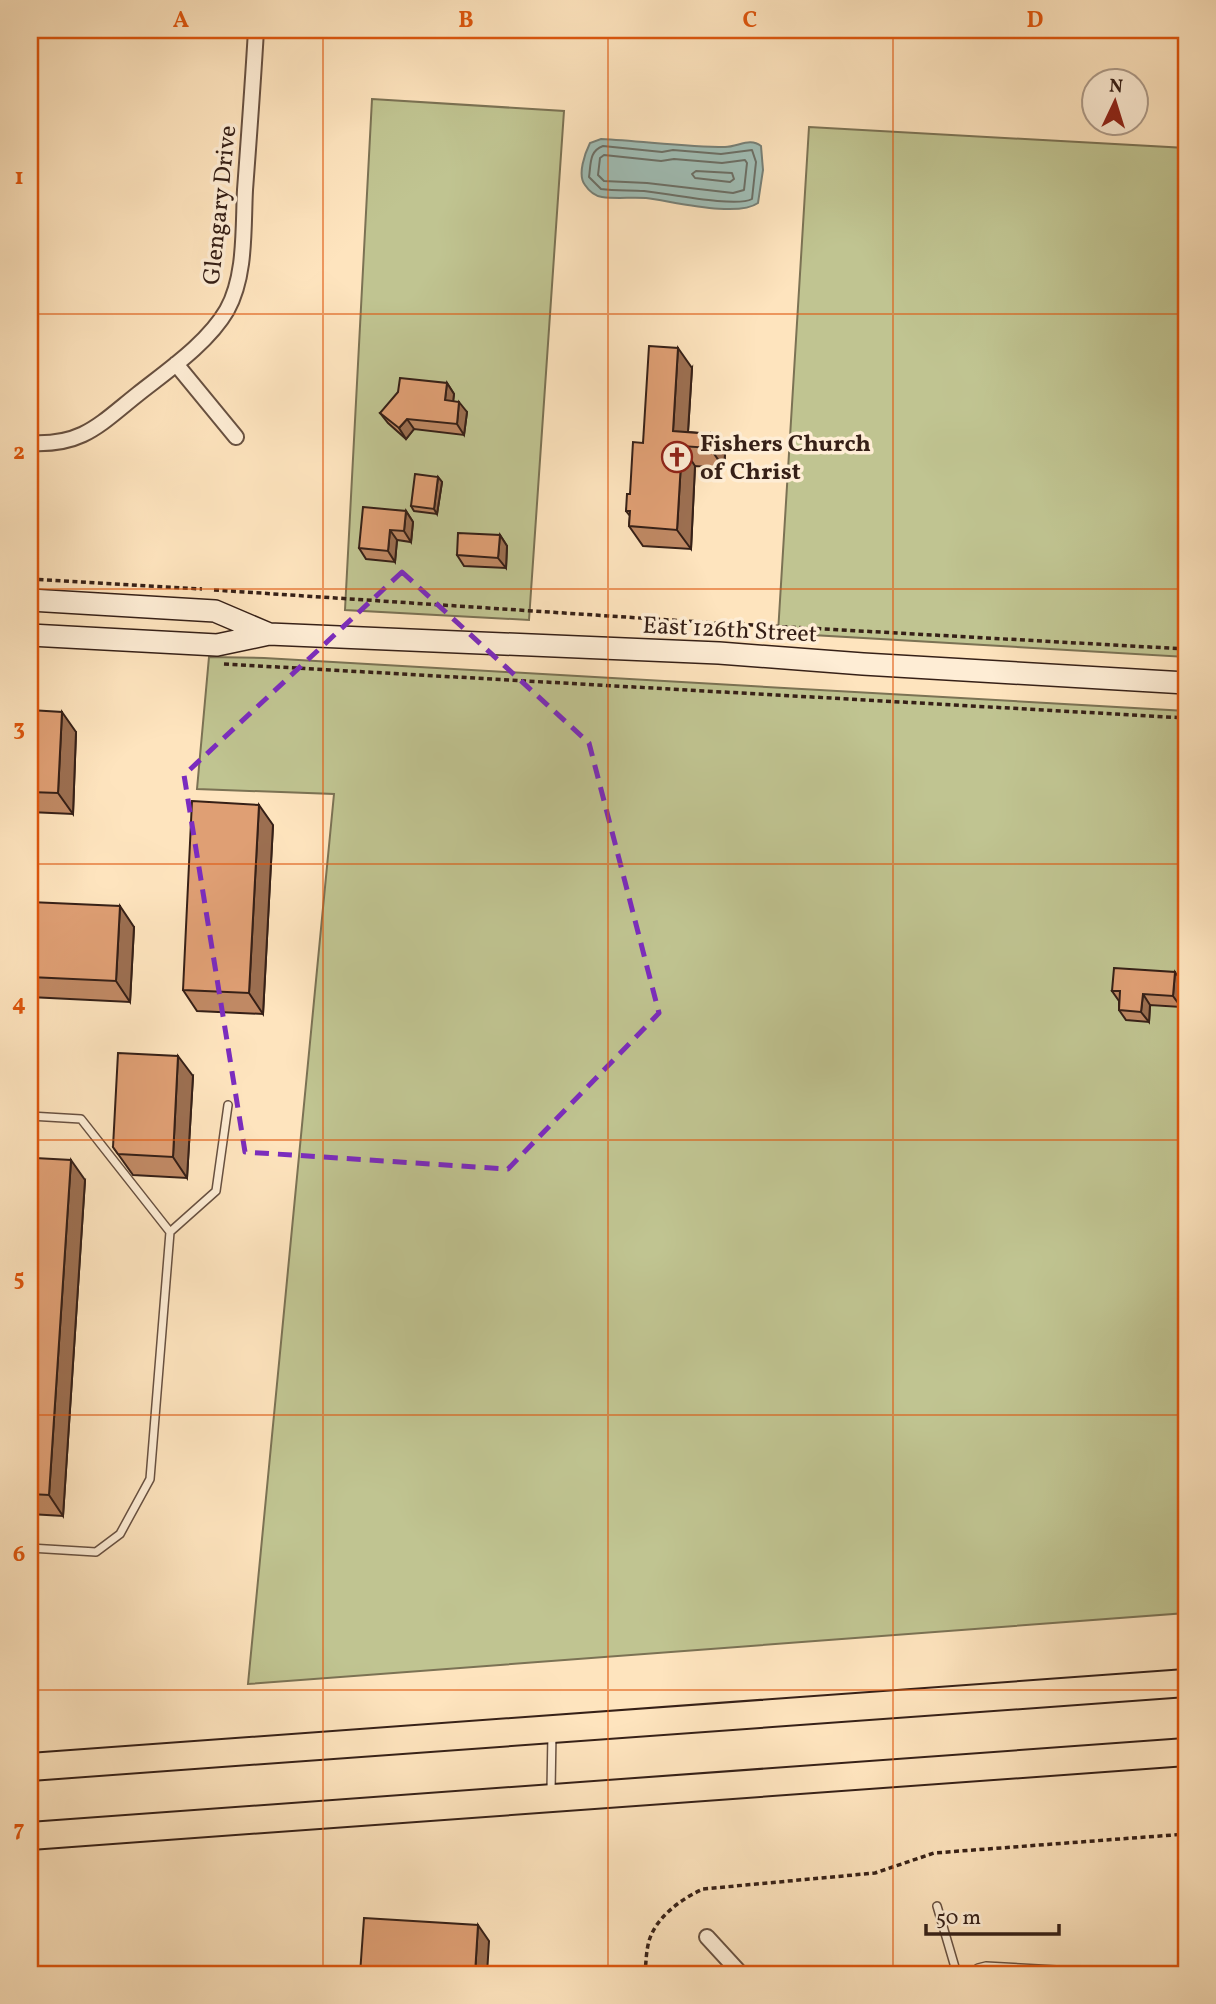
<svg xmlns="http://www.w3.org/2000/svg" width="1216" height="2004" font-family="Vollkorn,serif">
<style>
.green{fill:#c0c491;stroke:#7b7254;stroke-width:2}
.water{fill:#a0beb6;stroke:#767f76;stroke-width:2}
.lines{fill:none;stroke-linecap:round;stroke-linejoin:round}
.shore{stroke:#6b6f66;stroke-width:2}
.lane-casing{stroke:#685141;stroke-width:10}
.street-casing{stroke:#685141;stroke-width:18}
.secondary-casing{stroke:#362017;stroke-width:24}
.highway-casing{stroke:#362017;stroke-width:30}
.path{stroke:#362017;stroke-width:3.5;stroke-dasharray:5 3.5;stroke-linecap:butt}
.lane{stroke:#feedd5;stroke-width:7}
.street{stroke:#feedd5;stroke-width:14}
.secondary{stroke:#feedd5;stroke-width:21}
.highway{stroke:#fee4be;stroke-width:26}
.wall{fill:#c08964;stroke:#362017;stroke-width:2}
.shaded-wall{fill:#9c6f51;stroke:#362017;stroke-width:2}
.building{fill:#df9f74;stroke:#362017;stroke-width:2}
.marked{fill:none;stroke:#7b2cbf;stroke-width:5;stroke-dasharray:14 9;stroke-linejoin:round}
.grid{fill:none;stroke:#df560d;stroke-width:2;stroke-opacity:0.55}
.labels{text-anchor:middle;stroke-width:7;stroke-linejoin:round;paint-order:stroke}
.street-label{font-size:24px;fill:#362017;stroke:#feedd5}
.poi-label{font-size:24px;font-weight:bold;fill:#362017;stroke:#feedd5;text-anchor:start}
.neatline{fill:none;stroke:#df560d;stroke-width:2.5}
.grid-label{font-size:23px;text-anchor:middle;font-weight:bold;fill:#df560d}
</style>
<rect width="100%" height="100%" fill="#fee4be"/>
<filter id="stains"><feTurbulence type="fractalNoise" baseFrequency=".00286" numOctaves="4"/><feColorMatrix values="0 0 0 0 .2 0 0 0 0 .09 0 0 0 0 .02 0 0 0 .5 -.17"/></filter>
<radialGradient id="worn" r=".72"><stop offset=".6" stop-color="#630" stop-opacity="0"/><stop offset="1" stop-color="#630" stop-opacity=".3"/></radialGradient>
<path class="green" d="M372,99L564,111L529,620L345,610Z
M809,127L1186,148V657L778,633Z
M209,657L264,658L1186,711V1613L248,1684L334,794L197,789Z"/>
<path class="water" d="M601,139C643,141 684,147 725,147C738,147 750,137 761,146L763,170L758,203C737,218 672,201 646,198C631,197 616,199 602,197C595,196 589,191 585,185C577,175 585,153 590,143Z"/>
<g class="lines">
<path class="shore" d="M603,146L662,152L673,150L721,154L752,150L756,162L752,199C736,208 666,193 644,191C630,190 615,191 601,189L589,177C591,164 589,151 603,146Z
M604,155L661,161L674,159L722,163L745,160L747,163L744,190L733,193L647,183L604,181L598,175L600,158Z
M696,171L732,173L734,179L730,182L695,178L692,174Z"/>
<g class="lane-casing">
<path id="lane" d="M30,1116L81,1119L170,1232L150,1479L120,1534L96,1552L30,1548
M170,1232L216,1191L228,1105
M551,1791L552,1733
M937,1906L957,1974
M971,1974L978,1968L986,1966L1128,1974"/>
</g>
<g class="street-casing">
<path id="street" d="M176,364L236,437
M30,443C82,446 99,425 138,394C167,371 208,343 227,310C246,276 243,229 245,190C249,136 253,83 256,30
M707,1937L741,1974"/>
</g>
<g class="secondary-casing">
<path id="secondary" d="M30,600L215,611L269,634
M30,635L217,645L269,634L719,653L863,664L1186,683"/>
</g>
<g class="highway-casing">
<path id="highway" d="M30,1767L1186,1683
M30,1836L1186,1752"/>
</g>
<path class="path" d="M30,579L202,589
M214,590L716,623L1186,649
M224,664L1186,718
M645,1974C646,1963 646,1952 649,1941C656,1917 681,1899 703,1889L875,1873L934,1853L1186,1834"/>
<use href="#lane" class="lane"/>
<use href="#street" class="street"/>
<use href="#secondary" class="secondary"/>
<use href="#highway" class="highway"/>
</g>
<path class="wall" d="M692,368L688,432L711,434L725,454L724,468L695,466L691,549L643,546L629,526L630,516L626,511L643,443Z
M447,383L454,394L453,401L467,412L464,435L414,429L406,439L388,423L380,413Z
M438,477L442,482L437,514L414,511L411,506Z
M406,511L413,522L411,542L397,540L395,562L366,559L359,548Z
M500,535L507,546L506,568L464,566L457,555Z
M30,710L76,732L73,814L30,812Z
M273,825L263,1014L197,1011L183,990Z
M30,902L134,927L130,1002L30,997Z
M1182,982L1181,1007L1150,1005L1149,1022L1126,1020L1119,1010V1001L1112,991Z
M193,1076L187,1178L133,1175L113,1147Z
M85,1180L63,1516L30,1514V1206Z"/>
<path class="shaded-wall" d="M678,348L692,368L687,447L673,431Z
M447,383L454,394L452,411L445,400Z
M459,402L467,412L464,435L457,424Z
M407,419L414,429L406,439L399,428Z
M711,434L725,454L724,468L710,448Z
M682,446L695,466L691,549L677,530Z
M438,477L442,482L437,514L434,509Z
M406,511L413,522L411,542L404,531Z
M390,530L397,540L395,562L388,551Z
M500,535L507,546L506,568L498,558Z
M62,712L76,732L73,814L58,793Z
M259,805L273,825L263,1014L249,993Z
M120,906L134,927L130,1002L116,981Z
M1175,972L1182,982L1181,1007L1173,996Z
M1143,994L1150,1005L1149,1022L1141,1012Z
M178,1056L193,1076L187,1178L173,1157Z
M71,1160L85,1180L63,1516L49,1495Z
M478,1925L489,1941L487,1974H475Z"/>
<path class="building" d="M649,346L678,348L673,431L711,434L710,448L682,446L677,530L629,526L630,511H626L627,494H630L633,442L643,443Z
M400,378L447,383L445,400L459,402L457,424L407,419L399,428L380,413L398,392Z
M415,474L438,477L434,509L411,506Z
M363,507L406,511L404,531L390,530L388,551L359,548Z
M458,533L500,535L498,558L457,555Z
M30,710L62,712L58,793L30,792Z
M192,801L259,805L249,993L183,990Z
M30,902L120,906L116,981L30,977Z
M1114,968L1175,972L1173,996L1143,994L1141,1012L1119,1010L1120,991H1112Z
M118,1053L178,1056L173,1157L118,1154L113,1147Z
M35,1158L71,1160L49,1495L30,1494V1206H32Z
M364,1918L478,1925L475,1974H360Z
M30,1970L92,1974H30Z"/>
<path class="marked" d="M402,572L589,743L659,1013L508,1169L245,1152L184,775Z"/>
<path class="grid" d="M323,30V1974M608,30V1974M893,30V1974M30,314H1186M30,589H1186M30,864H1186M30,1140H1186M30,1415H1186M30,1690H1186"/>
<defs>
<g id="church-ring" transform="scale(1.575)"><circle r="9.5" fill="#feedd5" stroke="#8f2418" stroke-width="1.5"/><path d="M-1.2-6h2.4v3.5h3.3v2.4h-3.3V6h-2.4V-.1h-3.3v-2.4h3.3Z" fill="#8f2418"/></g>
</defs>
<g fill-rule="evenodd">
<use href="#church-ring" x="677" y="457"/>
</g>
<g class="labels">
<g class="street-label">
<text transform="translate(219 205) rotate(-84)" y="8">Glengary Drive</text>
<text transform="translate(730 629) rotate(3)" y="8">East 126th Street</text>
</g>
<g class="poi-label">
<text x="700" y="451">Fishers Church<tspan x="700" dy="28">of Christ</tspan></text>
</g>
</g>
<rect width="1216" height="2004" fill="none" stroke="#fee4be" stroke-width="77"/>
<g transform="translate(1115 102) rotate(4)"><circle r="33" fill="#feedd5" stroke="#ae9b89" stroke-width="2"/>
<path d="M0-5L12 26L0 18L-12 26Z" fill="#8f2418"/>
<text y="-10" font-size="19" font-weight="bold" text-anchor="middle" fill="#362017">N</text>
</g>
<path d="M926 1924v10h133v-10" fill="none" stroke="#362017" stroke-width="3.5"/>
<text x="936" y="1924" font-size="21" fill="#362017" stroke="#feedd5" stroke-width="5" paint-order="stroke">50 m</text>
<rect x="38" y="38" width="1140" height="1928" class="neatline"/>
<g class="grid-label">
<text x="181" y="27">A</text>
<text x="466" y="27">B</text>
<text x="750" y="27">C</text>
<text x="1035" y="27">D</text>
<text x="19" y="184">1</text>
<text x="19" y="459">2</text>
<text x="19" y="735">3</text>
<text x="19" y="1010">4</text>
<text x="19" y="1285">5</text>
<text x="19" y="1561">6</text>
<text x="19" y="1836">7</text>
</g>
<rect width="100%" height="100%" filter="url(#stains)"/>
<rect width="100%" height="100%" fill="url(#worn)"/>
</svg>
